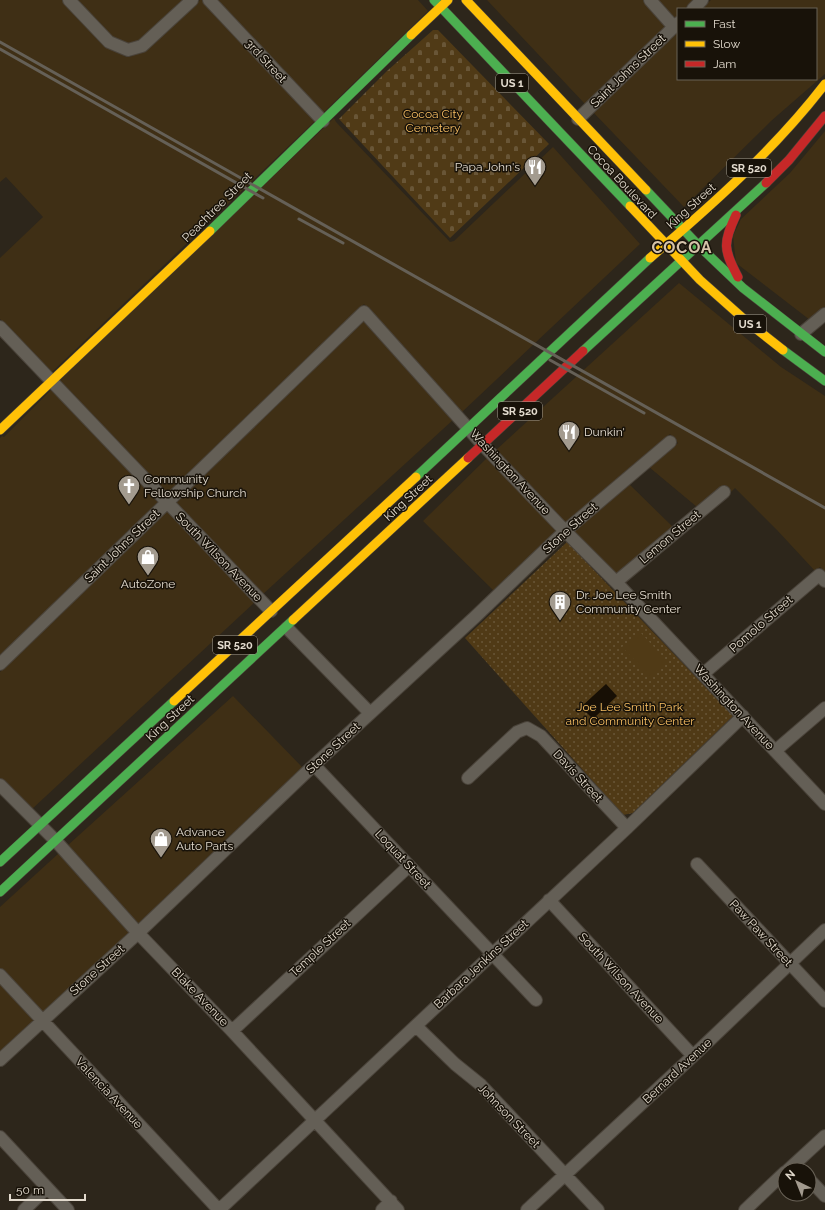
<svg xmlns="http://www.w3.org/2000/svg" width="825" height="1210" font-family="Raleway,sans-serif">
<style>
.built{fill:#3f2f15}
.cemetery{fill:url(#cemetery-stones)}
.park{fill:url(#park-dots)}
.pitch{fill:#503a16}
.water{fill:#170f05}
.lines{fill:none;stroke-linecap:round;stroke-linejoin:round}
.street-casing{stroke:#4a433a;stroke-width:14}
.fast-casing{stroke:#4a433a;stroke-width:10}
.slow-casing{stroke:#4a433a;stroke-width:10}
.jam-casing{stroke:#4a433a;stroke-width:10}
.street{stroke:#645f56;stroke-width:12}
.fast{stroke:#4caf50;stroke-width:9}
.slow{stroke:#ffc107;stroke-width:9}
.jam{stroke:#c62828;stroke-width:9}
.rail{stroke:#656057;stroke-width:3}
.labels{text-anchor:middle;stroke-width:3;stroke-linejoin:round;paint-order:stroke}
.shield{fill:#181209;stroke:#a59e92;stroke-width:1}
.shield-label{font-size:11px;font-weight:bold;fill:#e2dacd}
.street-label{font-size:12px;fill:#e2dacd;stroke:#181209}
.park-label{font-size:12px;fill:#f8bf63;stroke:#181209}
.poi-label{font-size:12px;fill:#e2dacd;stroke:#181209;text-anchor:start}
.district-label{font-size:16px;font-weight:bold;letter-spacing:1px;fill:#d5c3aa;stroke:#181209}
</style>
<defs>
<pattern id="cemetery-stones" width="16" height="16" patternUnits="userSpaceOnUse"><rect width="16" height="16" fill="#503a16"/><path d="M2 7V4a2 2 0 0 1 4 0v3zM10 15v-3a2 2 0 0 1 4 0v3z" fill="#695637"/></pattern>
<pattern id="park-dots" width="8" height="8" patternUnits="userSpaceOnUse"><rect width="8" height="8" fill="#503a16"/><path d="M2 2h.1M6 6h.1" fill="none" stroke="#695637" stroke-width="1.8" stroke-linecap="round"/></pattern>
</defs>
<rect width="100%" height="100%" fill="#2d261b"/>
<path class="built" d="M0,0H62L105,46L124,54L125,57L128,56L131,57L132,55L146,50L200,0H202L315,121L51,373L0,319V258L43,217L6,177L0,182Z
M76,0H184L139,41L128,44L112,38Z
M216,0H418L428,11L323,113Z
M487,0H643L666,26L585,104Z
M657,0H694L684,9H678V15L674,19Z
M711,0H825V74L771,121L684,207L593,112L678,31V79H816V9H701Z
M334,118L336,122L450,242L454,241L553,147L640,244L462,412L364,304L166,495L59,381Z
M825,131V307L810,320L736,263L733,236L741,219L790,173Z
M679,283L781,367L825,396V573L820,567L815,571L777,530L735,488L731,492L724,485L697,507L649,467L678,443L670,434L565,523L496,450Z
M364,319L454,419L262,595L174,503Z
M52,389L159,502L0,656V438L2,436L4,437Z
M488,457L558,530L494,591L423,521Z
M629,484L673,527L616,574L573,531Z
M167,510L255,602L31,810L0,778V672Z
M233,696L303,768L138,925L67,846Z
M59,853L130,932L42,1013L0,968V907Z
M0,983L34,1020L0,1052Z"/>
<path class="cemetery" d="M433,30H438L549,144L450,238L339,119L387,71Z"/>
<path class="park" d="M567,542L733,716L633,813L623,815L465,638Z"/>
<path class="pitch" d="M640,632L666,660L650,676L622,647Z"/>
<path class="water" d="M606,684L617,696L593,719L581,707Z"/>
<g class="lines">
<g class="street-casing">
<path id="street" d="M69,0L109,42L128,50L142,46L192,0
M209,0L323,121
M650,0L674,27
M693,9L702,0
M578,119L678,23
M0,327L271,611
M801,334L825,314
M616,582L724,492
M287,628L370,713
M0,664L364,312L483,445L565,531L616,582L825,804
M703,674L819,575L825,581
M775,751L825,708
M314,765L536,1000
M468,778L517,732L527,728L541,736L627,828
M0,785L55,840L138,933L232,1031L398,1210
M697,864L825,1001
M549,900L693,1056
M0,975L219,1210
M416,1026L455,1064L481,1085L598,1210
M232,1031L409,866
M0,1060L138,933L314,765L475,617L565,531L670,442
M0,1137L68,1210
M788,1170L825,1136
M809,1179L825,1196
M24,1210L47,1188
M219,1210L627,828L743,716
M382,1210L391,1201
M527,1210L693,1056L825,930
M745,1210L785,1172"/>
</g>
<g class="fast-casing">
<path id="fast" d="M434,0L630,206
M646,190L698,245L743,288L825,352
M210,231L411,35
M783,350L825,381
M583,351L766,183
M416,477L650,258
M0,862L174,701
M0,892L293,620"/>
</g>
<g class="slow-casing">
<path id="slow" d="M466,0L646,190
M411,35L448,0
M630,206L700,280L745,320L783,350
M650,258C712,205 775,149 825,84
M0,430L210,231
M293,620L468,458
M174,701L416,477"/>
</g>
<g class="jam-casing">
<path id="jam" d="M766,183L789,160L825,116
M736,215C723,243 723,249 738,277
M468,458L583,351"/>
</g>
<use href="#street" class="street"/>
<use href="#fast" class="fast"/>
<use href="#slow" class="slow"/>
<use href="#jam" class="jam"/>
<path class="rail" d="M0,42L825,508
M0,49L263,198
M299,219L343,243
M550,360L644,413"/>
</g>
<defs>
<g id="restaurant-pin" transform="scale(1.15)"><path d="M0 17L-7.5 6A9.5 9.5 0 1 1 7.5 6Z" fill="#a39b8f" stroke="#181209"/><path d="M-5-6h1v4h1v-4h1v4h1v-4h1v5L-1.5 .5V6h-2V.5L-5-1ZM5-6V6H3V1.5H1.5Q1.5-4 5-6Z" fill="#fff"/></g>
<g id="church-pin" transform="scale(1.15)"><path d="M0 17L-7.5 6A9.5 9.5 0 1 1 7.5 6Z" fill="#a39b8f" stroke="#181209"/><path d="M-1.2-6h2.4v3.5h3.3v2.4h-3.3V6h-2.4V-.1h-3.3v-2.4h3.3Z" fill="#fff"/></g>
<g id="shop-pin" transform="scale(1.15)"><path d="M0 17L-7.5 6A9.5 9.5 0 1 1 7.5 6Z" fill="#a39b8f" stroke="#181209"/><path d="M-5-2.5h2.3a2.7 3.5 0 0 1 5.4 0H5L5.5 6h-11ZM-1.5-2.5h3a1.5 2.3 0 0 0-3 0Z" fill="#fff"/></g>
<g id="building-pin" transform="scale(1.15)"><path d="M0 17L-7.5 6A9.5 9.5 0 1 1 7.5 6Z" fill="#a39b8f" stroke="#181209"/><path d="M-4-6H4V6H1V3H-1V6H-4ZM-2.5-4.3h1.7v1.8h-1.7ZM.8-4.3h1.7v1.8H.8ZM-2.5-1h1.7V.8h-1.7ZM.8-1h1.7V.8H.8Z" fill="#fff"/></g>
</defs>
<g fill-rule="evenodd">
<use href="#restaurant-pin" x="535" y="167"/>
<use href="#restaurant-pin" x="569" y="432"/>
<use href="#church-pin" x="129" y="486"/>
<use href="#shop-pin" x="148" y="557"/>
<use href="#building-pin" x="560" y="602"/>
<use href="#shop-pin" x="161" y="839"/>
</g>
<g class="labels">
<g class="shield">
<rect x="496" y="74" width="32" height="18" rx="3"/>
<rect x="727" y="159" width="44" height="18" rx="3"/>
<rect x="734" y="315" width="32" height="18" rx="3"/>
<rect x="498" y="402" width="44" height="18" rx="3"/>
<rect x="213" y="636" width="44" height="18" rx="3"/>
</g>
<g class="shield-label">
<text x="512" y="87">US 1</text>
<text x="749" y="172">SR 520</text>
<text x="750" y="328">US 1</text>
<text x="520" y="415">SR 520</text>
<text x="235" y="649">SR 520</text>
</g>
<g class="street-label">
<text transform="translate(266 61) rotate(47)" y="4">3rd Street</text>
<text transform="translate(628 71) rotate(-44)" y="4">Saint Johns Street</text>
<text transform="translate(622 182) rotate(47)" y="4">Cocoa Boulevard</text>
<text transform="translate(691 206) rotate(-42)" y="4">King Street</text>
<text transform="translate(217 207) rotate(-45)" y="4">Peachtree Street</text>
<text transform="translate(510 472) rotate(47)" y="4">Washington Avenue</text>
<text transform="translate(408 498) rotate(-43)" y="4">King Street</text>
<text transform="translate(570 528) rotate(-42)" y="4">Stone Street</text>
<text transform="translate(670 537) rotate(-40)" y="4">Lemon Street</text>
<text transform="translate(122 546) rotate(-44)" y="4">Saint Johns Street</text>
<text transform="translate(219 557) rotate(46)" y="4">South Wilson Avenue</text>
<text transform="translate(761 624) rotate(-41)" y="4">Pomolo Street</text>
<text transform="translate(734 707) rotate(47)" y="4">Washington Avenue</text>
<text transform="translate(170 718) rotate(-43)" y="4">King Street</text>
<text transform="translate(333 748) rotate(-43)" y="4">Stone Street</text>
<text transform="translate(578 776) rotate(47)" y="4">Davis Street</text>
<text transform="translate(403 859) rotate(47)" y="4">Loquat Street</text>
<text transform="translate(761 933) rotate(47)" y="4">Paw Paw Street</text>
<text transform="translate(320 948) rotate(-43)" y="4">Temple Street</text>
<text transform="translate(481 964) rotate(-43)" y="4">Barbara Jenkins Street</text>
<text transform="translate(97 970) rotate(-42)" y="4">Stone Street</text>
<text transform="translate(621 978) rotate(47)" y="4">South Wilson Avenue</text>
<text transform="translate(200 997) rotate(46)" y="4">Blake Avenue</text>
<text transform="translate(677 1071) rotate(-43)" y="4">Bernard Avenue</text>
<text transform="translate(109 1093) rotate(47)" y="4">Valencia Avenue</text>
<text transform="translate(509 1116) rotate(46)" y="4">Johnson Street</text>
</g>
<g class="park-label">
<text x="433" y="118">Cocoa City<tspan x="433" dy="14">Cemetery</tspan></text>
<text x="630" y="711">Joe Lee Smith Park<tspan x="630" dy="14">and Community Center</tspan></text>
</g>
<g class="poi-label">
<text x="520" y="171" text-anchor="end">Papa John's</text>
<text x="584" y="436">Dunkin'</text>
<text x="144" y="483">Community<tspan x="144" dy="14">Fellowship Church</tspan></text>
<text x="148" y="588" text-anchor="middle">AutoZone</text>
<text x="576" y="599">Dr. Joe Lee Smith<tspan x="576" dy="14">Community Center</tspan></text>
<text x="176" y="836">Advance<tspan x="176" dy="14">Auto Parts</tspan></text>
</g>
<g class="district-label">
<text x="682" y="253">COCOA</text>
</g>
</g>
<rect x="677" y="8" width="140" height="72" fill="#181209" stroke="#696257"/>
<rect x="685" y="21" width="20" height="6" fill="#4caf50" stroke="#696257"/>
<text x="713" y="28" font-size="12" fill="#e2dacd">Fast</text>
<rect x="685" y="41" width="20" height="6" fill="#ffc107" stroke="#696257"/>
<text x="713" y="48" font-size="12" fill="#e2dacd">Slow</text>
<rect x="685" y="61" width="20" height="6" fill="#c62828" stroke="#696257"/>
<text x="713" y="68" font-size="12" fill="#e2dacd">Jam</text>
<g transform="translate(797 1182) rotate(317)"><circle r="19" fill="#181209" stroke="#696257"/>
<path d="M0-3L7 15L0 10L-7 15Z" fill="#a39b8f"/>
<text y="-6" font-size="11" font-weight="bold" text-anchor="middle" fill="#e2dacd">N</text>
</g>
<path d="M10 1194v6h75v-6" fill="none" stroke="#e2dacd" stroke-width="2"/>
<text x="16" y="1194" font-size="12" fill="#e2dacd" stroke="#181209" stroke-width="3" paint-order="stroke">50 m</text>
</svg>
